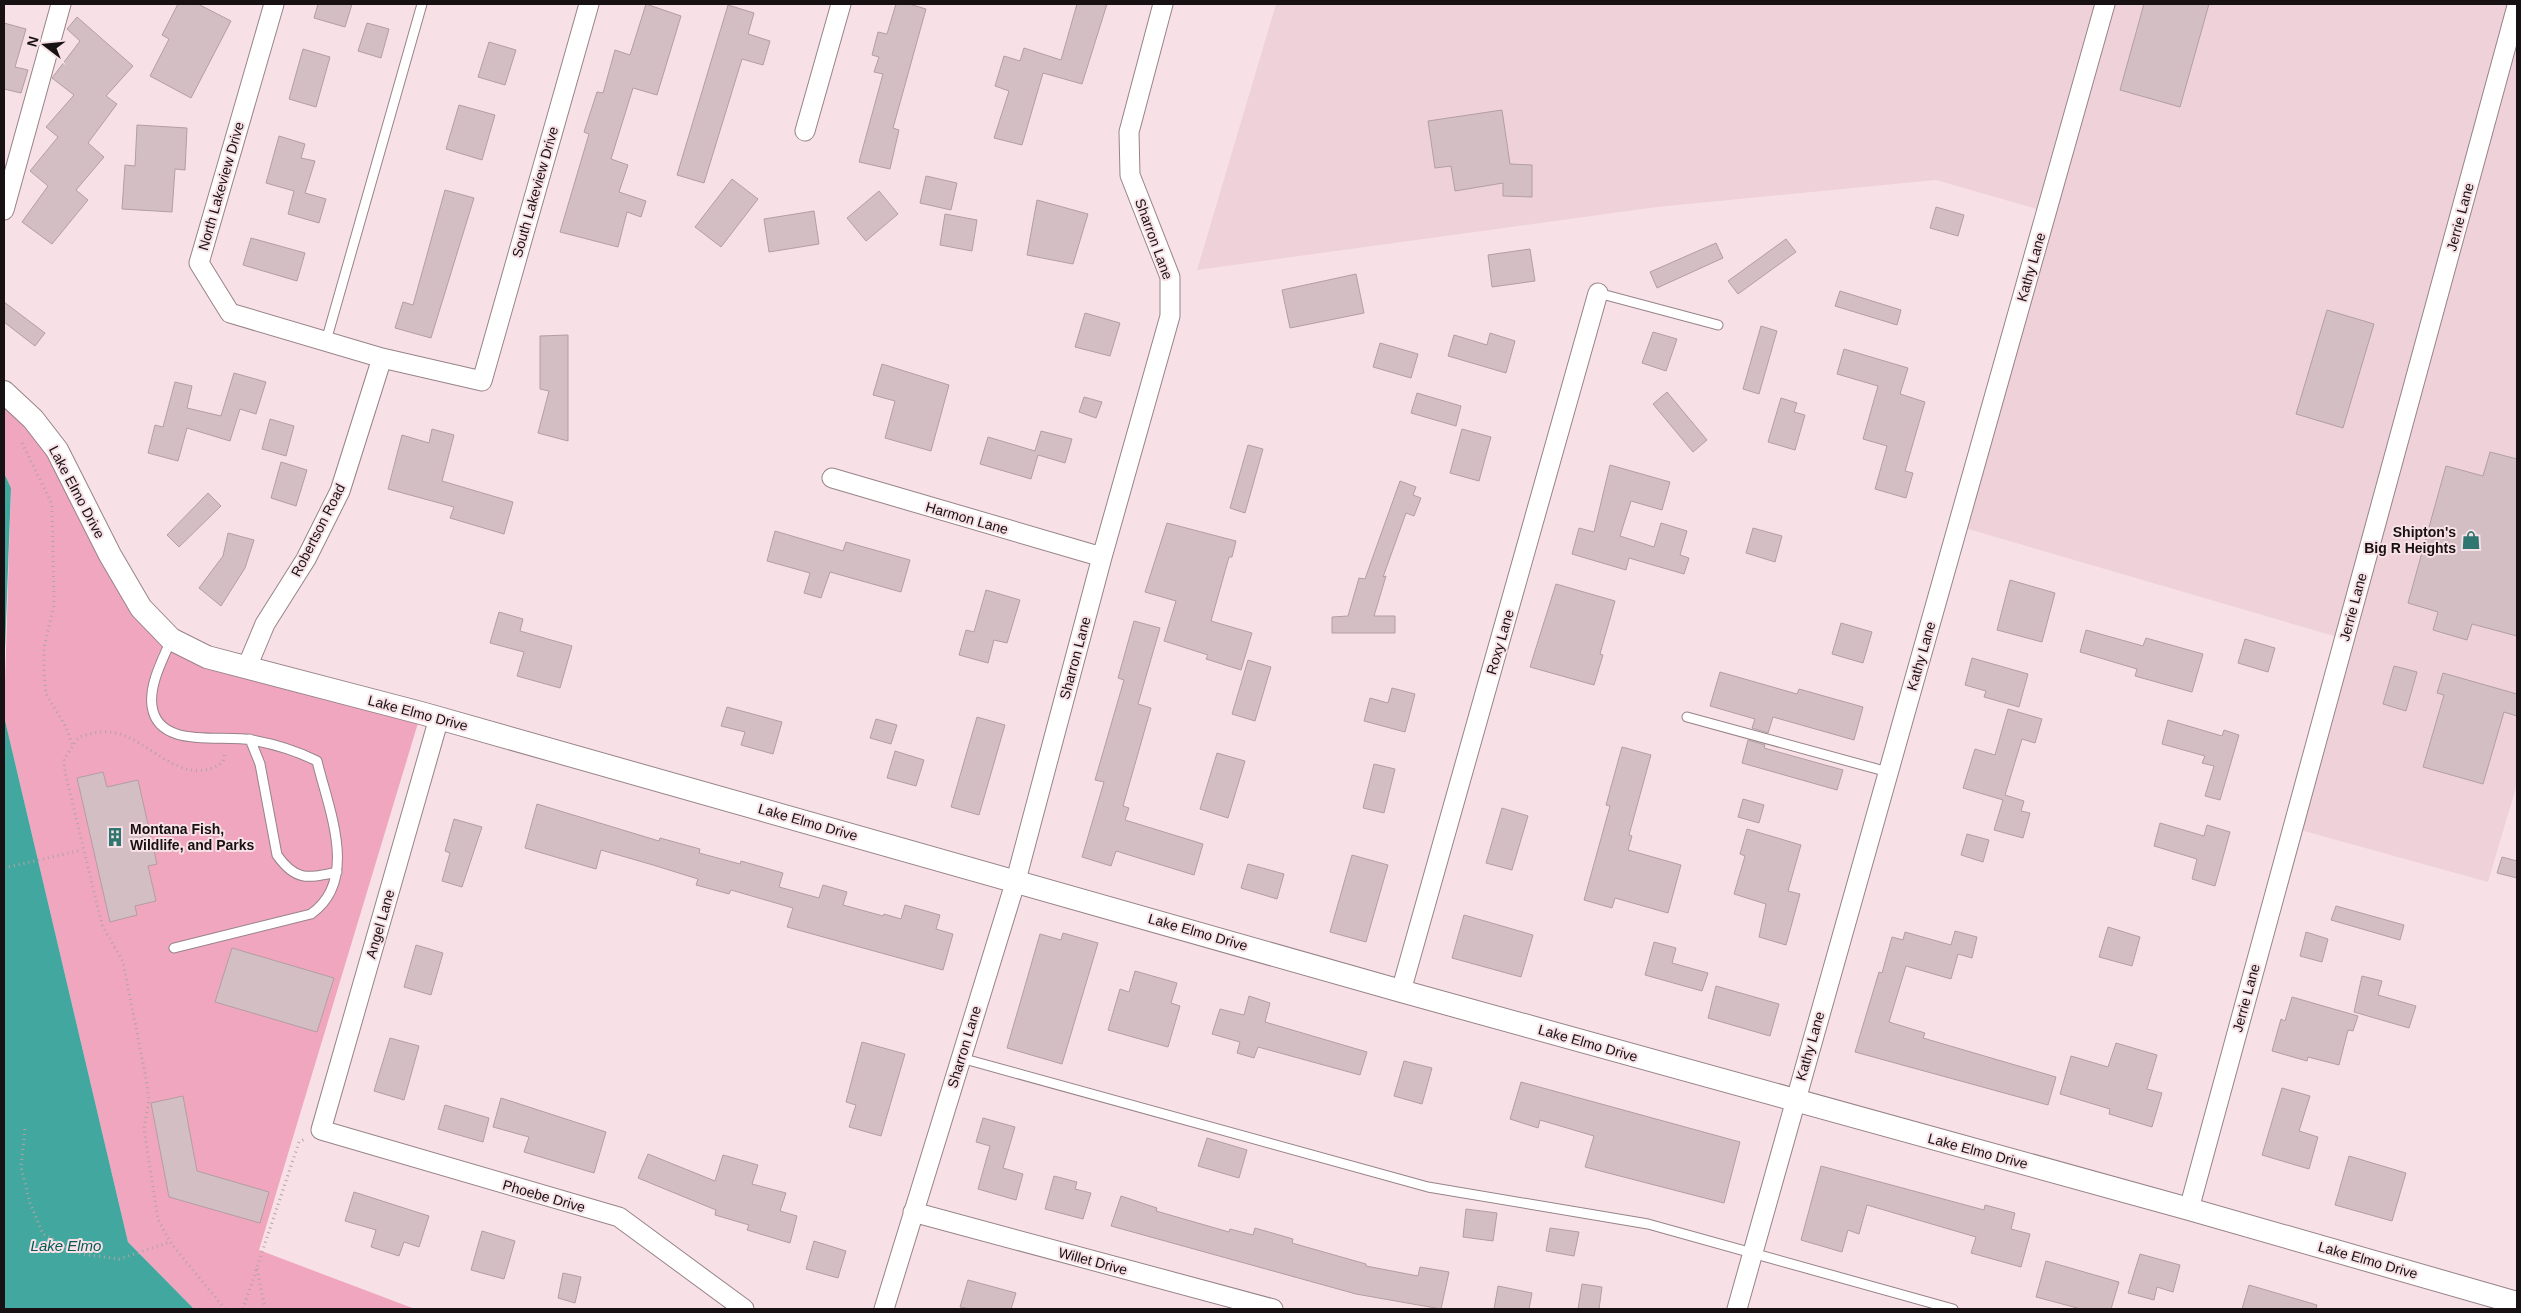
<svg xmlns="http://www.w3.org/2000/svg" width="2521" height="1313" font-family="Helvetica,sans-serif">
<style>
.built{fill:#efd1d9}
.green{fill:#f0a6be}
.water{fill:#42a89f}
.building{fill:#d3bec4;stroke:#b29ea3}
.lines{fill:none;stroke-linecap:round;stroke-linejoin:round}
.service-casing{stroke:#978389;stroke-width:11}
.minor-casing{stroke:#978389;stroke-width:21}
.tertiary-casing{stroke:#978389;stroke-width:24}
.path{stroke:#b3a2a7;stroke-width:3;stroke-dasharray:1 4;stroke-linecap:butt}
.service{stroke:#fff;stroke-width:9}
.minor{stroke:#fff;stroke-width:19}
.tertiary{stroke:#fff;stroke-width:22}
.labels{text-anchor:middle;stroke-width:4;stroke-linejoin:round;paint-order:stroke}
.street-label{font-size:14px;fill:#181113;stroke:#f7e1e7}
.poi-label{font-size:14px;font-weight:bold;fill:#181113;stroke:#f7e1e7;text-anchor:end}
.water-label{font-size:15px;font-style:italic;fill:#005b55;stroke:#f7e1e7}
</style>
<rect width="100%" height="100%" fill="#f7e1e7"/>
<path class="built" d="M1276,4H2517V784L2488,882L2293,828L2344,639L1958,526L2047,212L1936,180L1657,207L1197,270Z"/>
<path class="green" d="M4,408L33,419L171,639L421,713L259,1250L415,1309H194L128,1242L4,716L11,488L4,473Z"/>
<path class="water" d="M4,473L11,488L4,677Z
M4,716L128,1242L194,1309H4Z"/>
<path class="building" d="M178,4H198L231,21L191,98L150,76L169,39L162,35Z
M318,4H352L345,27L314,18Z
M646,4L681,16L657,95L633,88L611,159L628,165L619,192L646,201L641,217L627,212L618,247L560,232L589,134L584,132L597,92L603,93L615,50L630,55Z
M896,4H909L926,9L893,128L899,130L890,169L859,162L883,74L874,72L879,57L872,55L878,32L887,34Z
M1077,4H1107L1082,84L1043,73L1022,145L994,138L1009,91L995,86L1004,56L1020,61L1024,48L1061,60Z
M2144,4H2209L2180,107L2120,90Z
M728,5L754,13L748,34L770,41L763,65L742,59L704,183L677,175Z
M77,17L133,66L106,96L117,104L88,143L104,157L76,190L88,200L52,244L22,222L48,186L30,171L58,137L46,127L74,95L52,78L80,41L67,29Z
M4,23L26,29L15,67L28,70L21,93L4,89Z
M367,23L389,29L381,58L358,51Z
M489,42L516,50L505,85L478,77Z
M303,49L330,57L316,107L289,99Z
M459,105L495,115L482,160L446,149Z
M1502,110L1510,164L1532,165V197L1503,196V183L1455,191L1451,166L1435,168L1428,121Z
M137,125L187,128L185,170L175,169L172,212L122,209L125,165L135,166Z
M279,136L305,144L301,158L315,161L305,193L326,199L319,223L288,214L294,191L266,183Z
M926,176L957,183L951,210L920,203Z
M732,179L758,199L721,247L695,227Z
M445,190L474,198L431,338L395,328L403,302L413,305Z
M879,191L898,214L866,241L847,218Z
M1037,200L1088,214L1073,264L1027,255Z
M1936,207L1964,215L1958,236L1930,228Z
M814,211L819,244L769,252L764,219Z
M945,214L977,220L972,251L940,245Z
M251,238L305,253L297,281L243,265Z
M1786,239L1796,252L1738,294L1728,281Z
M1716,243L1723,258L1657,288L1650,272Z
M1530,249L1535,281L1492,287L1488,255Z
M1356,274L1364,313L1290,328L1282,290Z
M1840,291L1901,310L1897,325L1835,306Z
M4,302L45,333L35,346L4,322Z
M2327,310L2374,324L2343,428L2296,414Z
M1085,313L1120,323L1110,356L1075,347Z
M1761,326L1777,331L1759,394L1743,389Z
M1653,332L1677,339L1666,371L1642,363Z
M1490,333L1515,341L1506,373L1448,356L1454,335L1487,345Z
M568,335V441L538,433L549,391L540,389V336Z
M1380,343L1418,354L1411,378L1373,367Z
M1844,349L1908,368L1900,394L1925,402L1905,471L1913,473L1906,498L1875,489L1887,446L1863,439L1878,386L1837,374Z
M882,364L949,385L931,451L885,438L895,401L873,395Z
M234,373L266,382L256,414L240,409L230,441L187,428L178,461L148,453L155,425L163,427L175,382L192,386L187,408L221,416Z
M1667,392L1707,440L1693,452L1653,404Z
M1417,393L1461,406L1456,426L1411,413Z
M1084,397L1102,402L1096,418L1079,412Z
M1781,398L1797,403L1794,412L1805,415L1795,450L1768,442Z
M270,419L294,426L286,456L262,449Z
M432,429L454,435L442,481L513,502L504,534L450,518L454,507L388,489L402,435L429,443Z
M1462,429L1491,437L1479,481L1450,473Z
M1041,431L1072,439L1065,463L1038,455L1031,479L980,464L988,437L1035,451Z
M1248,445L1263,449L1245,513L1230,508Z
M2490,452L2517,459V636L2472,624L2467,640L2433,630L2438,612L2408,603L2446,466L2483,476Z
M281,462L307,470L296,506L271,498Z
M1610,465L1670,482L1662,510L1631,501L1620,536L1654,547L1661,523L1687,531L1680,555L1689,558L1684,574L1629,558L1626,570L1572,554L1579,528L1594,532Z
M1400,481L1416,487L1413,495L1421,498L1414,516L1406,513L1383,577L1386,576L1374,616H1395V633H1332V617L1348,616L1359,578L1365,579Z
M208,493L221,506L179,547L167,535Z
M1167,523L1236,541L1232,557H1229L1211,621L1252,633L1241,670L1206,659L1208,655L1164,641L1176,601L1145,592Z
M1753,528L1782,536L1775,562L1746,553Z
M775,531L843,551L846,542L910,560L901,592L830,572L821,598L804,593L810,573L767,561Z
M228,533L254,540L245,568L221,606L199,588L223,556Z
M2010,580L2055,593L2042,642L1997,630Z
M1556,584L1615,601L1600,654L1603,655L1594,685L1530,667Z
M986,590L1020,600L1007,643L994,640L988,663L959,655L966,630L974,632Z
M499,612L523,619L520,631L572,646L560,688L517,676L524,652L490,643Z
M1134,621L1160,628L1138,704L1151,708L1123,806L1129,808L1125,820L1203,844L1194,875L1116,851L1111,866L1082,857L1104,782L1095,780L1124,680L1118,678Z
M1841,623L1872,632L1863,663L1832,654Z
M2086,630L2143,646L2146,638L2203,654L2192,692L2135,676L2137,669L2080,652Z
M2245,639L2275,648L2268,672L2238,663Z
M1972,658L2028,674L2019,707L1984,697L1986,691L1965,685Z
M1248,660L1271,667L1255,721L1232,714Z
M2394,666L2417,672L2406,711L2383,704Z
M1720,672L1797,694L1799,689L1863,707L1854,740L1773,717L1768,733L1752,728L1755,719L1710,706Z
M2443,673L2517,694V716L2504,712L2483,784L2423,767L2444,695L2437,693Z
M1392,688L1415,694L1405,732L1364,721L1370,698L1388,703Z
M727,707L782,722L773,754L741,745L745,732L721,726Z
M2008,709L2042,719L2035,743L2022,739L2005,795L2024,801L2021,811L2030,813L2023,838L1994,830L2003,800L1963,788L1975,749L1995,755Z
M977,717L1005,725L979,815L951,807Z
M876,719L897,725L891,744L870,738Z
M2168,720L2222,736L2224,730L2239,735L2220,800L2205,796L2214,766L2202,763L2205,756L2162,744Z
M1748,740L1765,745L1764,748L1843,770L1837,790L1742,763Z
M1622,747L1651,755L1629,835L1632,836L1628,850L1681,865L1668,913L1615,898L1612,908L1584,900L1610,806L1606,805Z
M895,751L924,760L916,786L887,778Z
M1217,753L1245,761L1228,818L1200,809Z
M1374,764L1395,769L1384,813L1363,808Z
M103,772L107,787L138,780L157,864L148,866L156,901L135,906L137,915L110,922L77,778Z
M1743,799L1764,805L1759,823L1738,817Z
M537,804L659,841L660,838L700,849L699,853L740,864L741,861L783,873L779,887L819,898L823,885L847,892L843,905L883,916L884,914L901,919L905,905L940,915L936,929L953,934L943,970L787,927L793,908L731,890L729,894L696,885L698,879L653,865L601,850L596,869L525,848Z
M1502,808L1528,816L1512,870L1486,863Z
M454,819L482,827L462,887L442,881L450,853L445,851Z
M2160,823L2204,836L2207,825L2230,832L2215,886L2192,879L2197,859L2154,846Z
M1747,829L1801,845L1788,891L1800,894L1786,945L1759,937L1766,904L1734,894L1745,856L1740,854Z
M1967,834L1989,840L1983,862L1961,855Z
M1352,855L1388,865L1366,942L1330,932Z
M2502,857L2517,861V878L2497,873Z
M1248,864L1284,874L1277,899L1241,888Z
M2336,906L2404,925L2400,940L2331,920Z
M1464,915L1533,935L1521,977L1452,958Z
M2108,927L2140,937L2132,966L2099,957Z
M1955,931L1977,937L1972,958L1958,954L1951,979L1906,966L1889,1022L1925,1033L1923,1038L2056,1077L2048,1105L1855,1052L1879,972L1882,973L1892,937L1903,940L1905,932L1951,945Z
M2306,932L2328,939L2322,962L2300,956Z
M1063,933L1098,943L1062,1064L1007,1048L1040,934L1061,940Z
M1654,942L1676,948L1672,963L1708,973L1702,991L1645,975Z
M416,945L443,953L431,995L404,987Z
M232,948L334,978L317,1032L215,1002Z
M1135,971L1177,983L1171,1003L1180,1006L1168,1047L1108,1030L1120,989L1129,992Z
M2362,976L2382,981L2378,995L2416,1006L2409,1028L2354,1012Z
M1716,986L1779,1004L1770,1036L1708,1018Z
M1249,996L1270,1003L1265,1022L1367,1052L1360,1075L1258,1047L1254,1058L1237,1053L1240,1042L1212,1034L1220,1009L1244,1015Z
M2292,997L2358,1016L2353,1031L2348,1030L2339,1065L2308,1057L2307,1061L2272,1051L2281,1019L2285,1021Z
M390,1038L419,1046L404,1100L374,1091Z
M862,1042L905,1054L881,1136L849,1127L856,1105L846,1102Z
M2116,1043L2157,1055L2147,1089L2162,1093L2152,1127L2109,1114L2110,1109L2060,1094L2071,1056L2108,1067Z
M1404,1061L1432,1068L1422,1104L1394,1096Z
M1521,1082L1740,1142L1724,1203L1585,1167L1594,1136L1540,1120L1538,1128L1510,1119Z
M2282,1088L2310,1096L2299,1131L2318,1137L2309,1169L2262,1155Z
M183,1096L197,1171L269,1192L260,1223L169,1197L151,1103Z
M501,1098L606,1132L594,1173L524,1152L529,1137L493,1127Z
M445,1105L489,1118L483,1142L438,1129Z
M983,1118L1015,1127L1003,1168L1023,1174L1016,1200L978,1189L990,1146L976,1142Z
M1207,1138L1247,1150L1239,1178L1198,1166Z
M648,1154L715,1181L723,1155L758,1165L752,1184L786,1193L780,1211L797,1216L790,1243L747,1230L749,1225L715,1215L716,1210L638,1178Z
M2349,1156L2406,1173L2392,1221L2335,1205Z
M1821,1166L1984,1210L1985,1205L2015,1213L2011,1229L2030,1234L2021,1267L1971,1253L1976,1237L1867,1205L1859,1234L1848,1230L1842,1252L1801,1240Z
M1054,1176L1077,1182L1075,1189L1091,1193L1083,1219L1045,1209Z
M354,1192L429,1216L419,1247L404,1242L399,1256L371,1247L376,1230L345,1221Z
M1121,1196L1157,1208L1156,1211L1229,1232L1230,1229L1253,1235L1255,1228L1293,1239L1292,1243L1366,1264V1266L1418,1276L1420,1267L1449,1272L1441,1309L1356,1294L1111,1226Z
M1466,1209L1497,1213L1493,1241L1463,1237Z
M1550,1228L1579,1232L1574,1256L1546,1251Z
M482,1231L515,1241L504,1279L471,1270Z
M814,1241L846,1251L838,1278L806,1269Z
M2140,1254L2180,1265L2173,1292L2157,1287L2154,1300L2128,1293Z
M2046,1261L2119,1282L2111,1309H2081L2036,1297Z
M563,1273L581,1277L575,1303L558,1298Z
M968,1280L1016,1293L1011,1309H970L960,1307Z
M1582,1284L1602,1287L1599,1309H1578Z
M2249,1285L2317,1305L2316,1309H2242Z
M1498,1286L1532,1293L1529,1309H1494Z"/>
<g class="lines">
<g class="service-casing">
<path id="service" d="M1598,293L1718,325
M326,341L422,4
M171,640C163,659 149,684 152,706C158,750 222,734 252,740C274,744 297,751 317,761C328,808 360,880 311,914L174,948
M1687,717L1888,772
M250,739L260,764L277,855C296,882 308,878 337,872
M961,1058L1428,1187L1648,1224L1953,1309"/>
</g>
<g class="minor-casing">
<path id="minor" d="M274,4L199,263L230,313L382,358L482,381L589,4
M805,131L841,4
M4,210L61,4
M832,478L1102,557
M247,667L265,624L306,559L340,491L382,358
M439,718L321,1130L619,1217L744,1309
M1401,991L1598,293
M2189,1209L2517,6
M913,1212L1273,1309
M884,1309L1016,880L1102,557L1170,316V277L1130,175L1129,132L1163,4
M1737,1309L2105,4"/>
</g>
<g class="tertiary-casing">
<path id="tertiary" d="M4,392L33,419L57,450L110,555L141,608L171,639L207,657L421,713L1401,991L2189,1209L2517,1303"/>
</g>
<path class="path" d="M22,443L52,504L54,605L44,648V673L46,694L66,727L72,744
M4,868L82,850
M25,1129L21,1167L30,1203L43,1234L81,1254L119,1259L170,1242
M257,1269L265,1309
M225,1309L170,1242L158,1219L144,1130L149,1099L145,1073L123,962L102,925L65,772L64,759L79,737C89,734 99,731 109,732C147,734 181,792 223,762L225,752
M243,1309L299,1142L305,1139"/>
<use href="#service" class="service"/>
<use href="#minor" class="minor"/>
<use href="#tertiary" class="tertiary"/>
</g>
<defs>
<g id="shop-bare" transform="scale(1.5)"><path d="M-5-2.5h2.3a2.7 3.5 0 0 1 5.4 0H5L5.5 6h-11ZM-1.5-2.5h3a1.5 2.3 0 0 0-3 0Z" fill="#2e766f" stroke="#f7e1e7" stroke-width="2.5" paint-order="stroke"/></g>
<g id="building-bare" transform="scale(1.5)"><path d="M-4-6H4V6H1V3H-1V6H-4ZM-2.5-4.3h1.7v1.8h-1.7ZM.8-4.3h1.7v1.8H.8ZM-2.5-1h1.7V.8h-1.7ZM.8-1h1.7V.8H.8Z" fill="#2e766f" stroke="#f7e1e7" stroke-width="2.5" paint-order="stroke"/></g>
</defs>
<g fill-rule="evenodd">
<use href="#shop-bare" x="2471" y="540"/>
<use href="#building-bare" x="115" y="837"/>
</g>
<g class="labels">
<g class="street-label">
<text transform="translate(221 186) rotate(-74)" y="5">North Lakeview Drive</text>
<text transform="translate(535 192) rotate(-74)" y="5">South Lakeview Drive</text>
<text transform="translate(2460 217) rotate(-75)" y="5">Jerrie Lane</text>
<text transform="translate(1154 239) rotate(70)" y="5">Sharron Lane</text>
<text transform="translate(2031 267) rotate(-74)" y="5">Kathy Lane</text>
<text transform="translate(77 492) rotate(62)" y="5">Lake Elmo Drive</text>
<text transform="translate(967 518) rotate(16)" y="5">Harmon Lane</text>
<text transform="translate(318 530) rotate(-63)" y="5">Robertson Road</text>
<text transform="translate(2353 607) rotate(-75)" y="5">Jerrie Lane</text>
<text transform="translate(1500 642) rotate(-74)" y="5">Roxy Lane</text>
<text transform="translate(1921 656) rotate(-74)" y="5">Kathy Lane</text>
<text transform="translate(1075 658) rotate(-75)" y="5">Sharron Lane</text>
<text transform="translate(418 713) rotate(15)" y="5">Lake Elmo Drive</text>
<text transform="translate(808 822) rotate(16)" y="5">Lake Elmo Drive</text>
<text transform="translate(380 924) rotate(-74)" y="5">Angel Lane</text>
<text transform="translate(1198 932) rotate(16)" y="5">Lake Elmo Drive</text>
<text transform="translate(2246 998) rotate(-75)" y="5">Jerrie Lane</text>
<text transform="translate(1588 1043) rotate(16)" y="5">Lake Elmo Drive</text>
<text transform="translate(1810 1046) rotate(-74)" y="5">Kathy Lane</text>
<text transform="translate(964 1047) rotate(-73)" y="5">Sharron Lane</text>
<text transform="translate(1978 1151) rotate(15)" y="5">Lake Elmo Drive</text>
<text transform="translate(544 1196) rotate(16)" y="5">Phoebe Drive</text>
<text transform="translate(2368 1260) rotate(16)" y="5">Lake Elmo Drive</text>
<text transform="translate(1093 1261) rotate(15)" y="5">Willet Drive</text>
</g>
<g class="poi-label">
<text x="2456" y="537">Shipton's<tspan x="2456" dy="16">Big R Heights</tspan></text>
<text x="130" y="834" text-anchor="start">Montana Fish,<tspan x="130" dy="16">Wildlife, and Parks</tspan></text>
</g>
<g class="water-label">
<text x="66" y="1251">Lake Elmo</text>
</g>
</g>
<rect width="2521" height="1313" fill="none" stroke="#181113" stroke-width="10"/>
<g transform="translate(45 45) rotate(286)" stroke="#f7e1e7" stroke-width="4" paint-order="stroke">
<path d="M0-4L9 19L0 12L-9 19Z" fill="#181113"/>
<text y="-8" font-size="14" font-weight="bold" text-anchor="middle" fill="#181113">N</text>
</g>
</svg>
